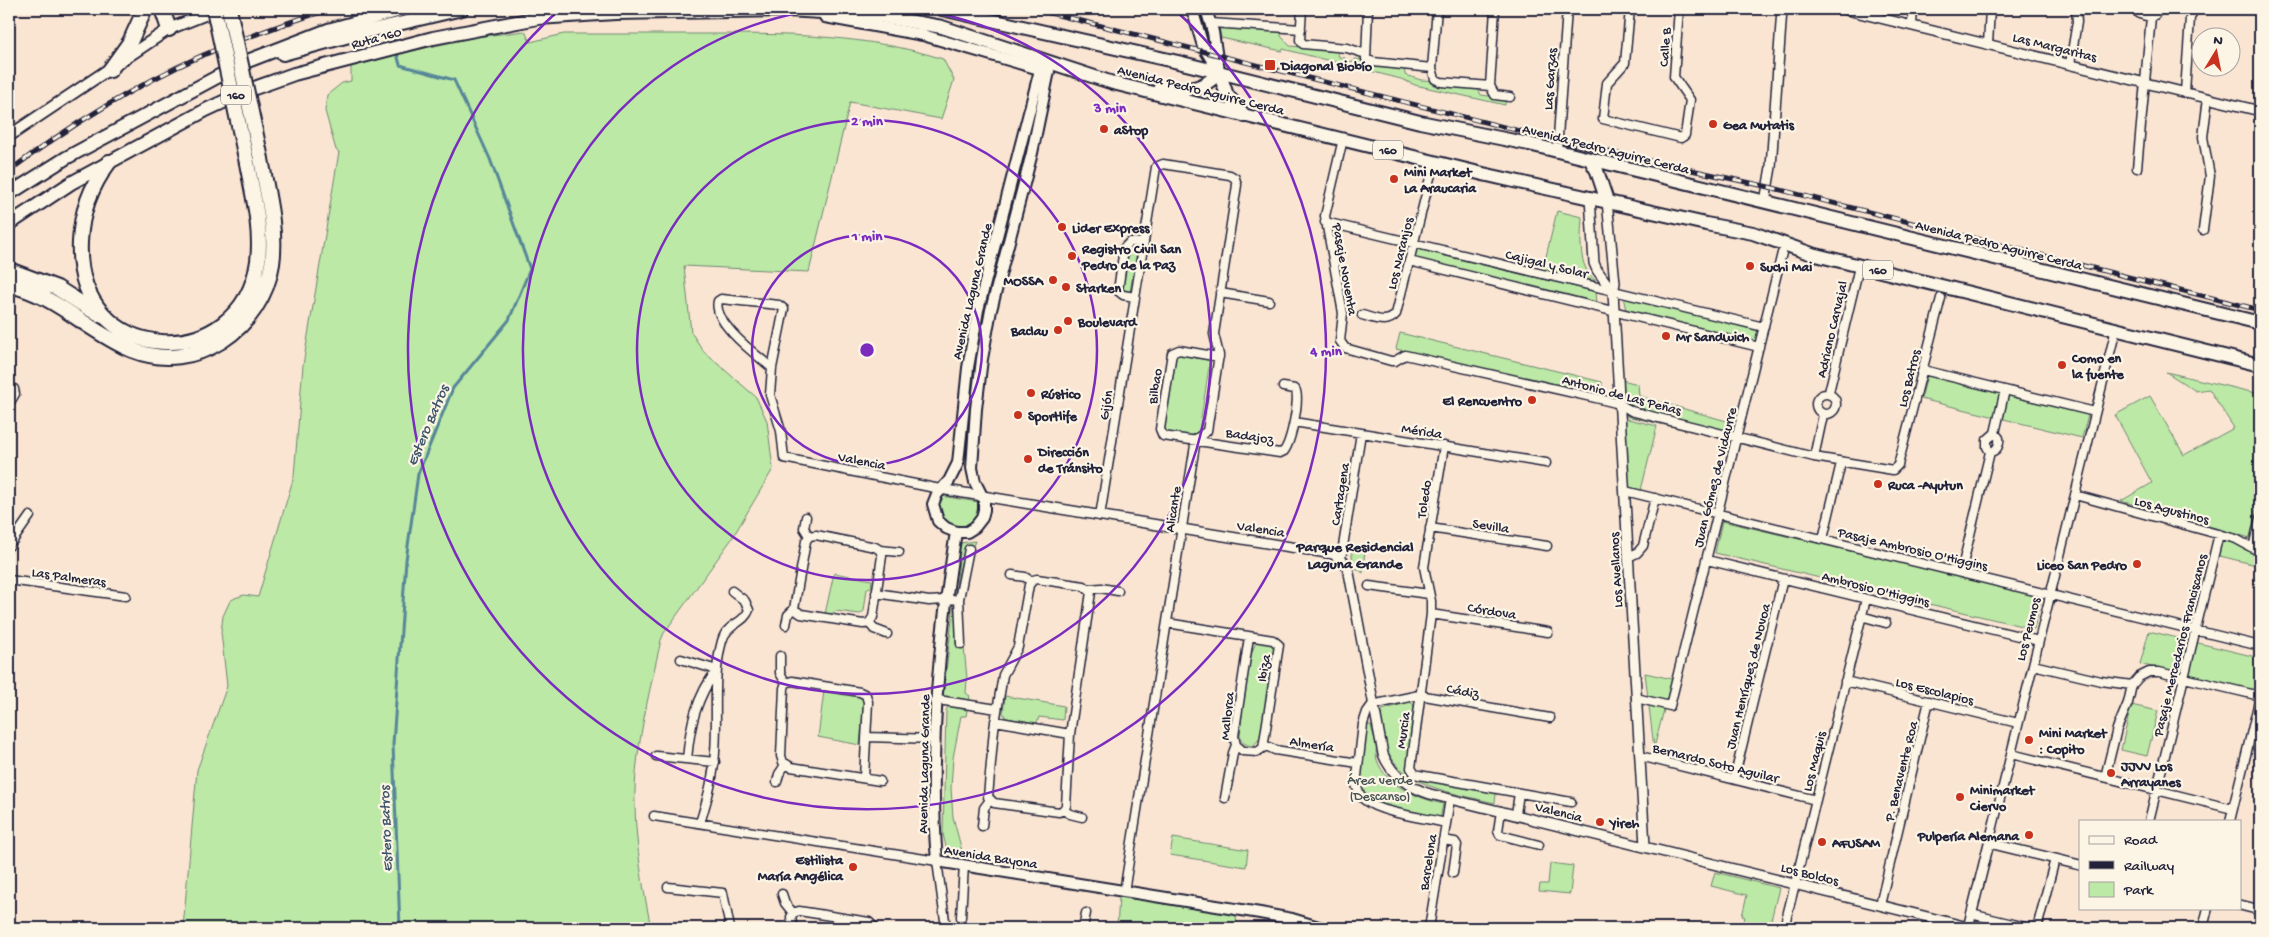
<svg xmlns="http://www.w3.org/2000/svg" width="2269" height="937" font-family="'Gochi Hand',sans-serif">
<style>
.green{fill:#bce9a6;stroke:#6f8670}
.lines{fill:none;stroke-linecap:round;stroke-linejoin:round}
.stream{stroke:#578698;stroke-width:3}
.minor-casing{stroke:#22223b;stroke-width:11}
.tertiary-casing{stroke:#22223b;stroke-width:12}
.secondary-casing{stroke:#22223b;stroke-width:14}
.trunk-casing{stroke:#22223b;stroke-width:16}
.motorway-casing{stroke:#22223b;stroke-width:18}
.minor{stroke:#fcf5e5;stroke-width:8}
.tertiary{stroke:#fcf5e5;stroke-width:9}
.secondary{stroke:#fcf5e5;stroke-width:10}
.trunk{stroke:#fcf5e5;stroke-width:12}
.motorway{stroke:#fcf5e5;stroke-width:14}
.rail-casing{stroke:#22223b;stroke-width:5}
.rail{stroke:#fcf5e5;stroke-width:3;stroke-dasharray:9;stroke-linecap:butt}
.motorway-bridge-casing{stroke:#22223b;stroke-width:18;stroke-linecap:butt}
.motorway-bridge{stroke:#fcf5e5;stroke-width:14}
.ring{fill:none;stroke:#7b2cbf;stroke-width:2.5}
.poi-dot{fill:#c8321e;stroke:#fcf5e5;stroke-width:2}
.labels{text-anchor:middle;stroke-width:4.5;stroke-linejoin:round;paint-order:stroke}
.shield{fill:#fcf5e5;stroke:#63616e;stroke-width:1}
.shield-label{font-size:12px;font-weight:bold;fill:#22223b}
.street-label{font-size:14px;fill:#22223b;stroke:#fcf5e5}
.poi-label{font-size:14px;font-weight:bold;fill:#22223b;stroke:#fcf5e5;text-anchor:start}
.park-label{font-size:14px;fill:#485456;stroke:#fcf5e5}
.water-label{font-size:15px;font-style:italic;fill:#3c546a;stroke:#fcf5e5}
.neighbourhood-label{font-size:15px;font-weight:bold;fill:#22223b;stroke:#fcf5e5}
.centre{fill:#7b2cbf;stroke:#fcf5e5;stroke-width:2.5}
.ring-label{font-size:15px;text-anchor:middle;font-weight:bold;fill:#7b2cbf;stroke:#fcf5e5;stroke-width:4.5;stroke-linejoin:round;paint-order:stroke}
</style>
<rect width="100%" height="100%" fill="#fae5d3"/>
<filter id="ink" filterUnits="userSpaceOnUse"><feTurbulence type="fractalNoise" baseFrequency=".02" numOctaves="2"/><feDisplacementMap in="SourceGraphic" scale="10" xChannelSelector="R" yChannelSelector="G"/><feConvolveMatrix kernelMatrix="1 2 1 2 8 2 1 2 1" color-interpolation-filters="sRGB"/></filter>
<g filter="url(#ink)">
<path class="green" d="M1219,27L1281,30V36L1290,46L1337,50L1339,57L1345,58V61L1355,62V59L1399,62L1404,65L1405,75L1421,80L1475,83L1481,95L1506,98L1505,105L1415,85L1401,79L1283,49L1282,51L1221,38Z
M525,31L530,42L564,34C614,34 663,34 713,34C791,34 868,35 943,59L954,80L941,119L850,102L809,272L684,266L691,332L704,352L756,397L767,421L773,469L731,540L664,633L661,640C650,690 633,755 635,807C636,847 643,888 651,928H183L197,770L227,686L221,632L223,616L230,601L235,598L244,595L258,597L294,476L303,365L339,152L336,150L325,111L327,95L342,83L351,81V64L476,37Z
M1557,211L1582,217C1581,238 1577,267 1596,281L1543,269Z
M1138,245L1130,292L1122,289L1130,247Z
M1415,248L1596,292L1597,303L1412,259Z
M1623,297L1758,331L1755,342L1626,310Z
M1400,333L1602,382V396L1396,349Z
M1179,353L1208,358L1210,361L1200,426L1198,432L1190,437L1166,434L1163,430L1176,355Z
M2166,372L2260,394V490L2250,538L2121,501L2152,483L2115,415L2150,396L2184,455L2234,428L2209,389L2196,391Z
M1927,376L2088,415L2082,438L1921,399Z
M1622,380L1638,384L1639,396L1730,422L1725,439L1622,415Z
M1624,418L1657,426L1641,490L1628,487Z
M941,496L978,502C981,514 974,520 964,526C945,525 933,515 941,496Z
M1722,521L2042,596L2034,629L1715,553Z
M2221,537L2260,546V566L2216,555Z
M975,541L973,546L965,548C955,579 956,612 956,644L964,647L967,679L966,693L970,696L969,701L943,697L961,543Z
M1351,545L1365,548L1363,573L1353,566Z
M834,573L872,580L871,588L867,589L864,611L860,614L836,611L830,615L825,614Z
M2149,631L2260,658V694L2140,664Z
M1257,641L1270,642L1274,649L1262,736L1253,746C1246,745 1243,744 1240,737C1242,716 1246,657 1257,641Z
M1645,673L1672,679L1654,748Z
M824,691L862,697L864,701L860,745L818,737Z
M1005,696L1064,706L1063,720L1039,717L1037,723L1006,718L1003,713Z
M1410,702L1414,705L1408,770L1496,793L1495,803C1440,790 1375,783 1382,710Z
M2131,705L2158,711L2147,756L2121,750Z
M949,706L967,710L966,716H961L953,758L951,788L953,817L963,855L947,851L943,834L946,710Z
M1366,725H1371C1372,732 1375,738 1376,744C1377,749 1375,755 1377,760C1386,787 1419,798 1443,804L1440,819C1413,812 1377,810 1359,786Z
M1173,838L1248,850L1246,867L1170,855Z
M1550,863L1573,866L1570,894L1539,891L1540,884H1548Z
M1715,872L1779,888L1769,928L1752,924L1751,928H1742L1745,917L1742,916L1747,895L1711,886Z
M1119,897L1236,913L1237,928H1117Z"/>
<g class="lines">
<path class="stream" d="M391,28L395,44
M396,50L400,65L454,80L490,159L530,269L509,320L453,388L418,474L406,560L393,744L400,928"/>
<g class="minor-casing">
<path id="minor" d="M1302,9L1300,40L1303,44L1347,48L1366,54
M1368,9L1366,59L1373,62L1432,68
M1437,9L1432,68L1435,79L1441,82L1490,86L1495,95L1510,97
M1630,9L1625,63L1607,83L1603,119L1681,138L1685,135L1690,100L1674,77L1679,9
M2135,9C2138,15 2149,18 2155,15L2158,9
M1211,23L1301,29
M1912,25L1913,9
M1988,44L1990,9
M2070,64L2077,22L2076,9
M1490,86L1495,9
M2185,92L2190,18L2194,9
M1343,139L1325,216L1343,313L1340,341L1345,348L1391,361H1395L1405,355L1600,399L1620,404L1631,411L1814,457L1893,470L1898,465L1941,298
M1557,151L1567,9
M2137,168L2151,17
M1325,222L1764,327
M2203,230L2210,176L2203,137L2208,98
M1409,261L1759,347
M1220,293L1269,301
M1135,297L1123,295L1118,291L1124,248L1130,242L1143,243
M1362,315C1374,318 1387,325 1396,314L1434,162
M1219,357L1179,350L1172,353L1160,429L1163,436L1280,453L1284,451C1291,442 1301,397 1295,389L1283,387
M772,368C758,356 712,323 718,301L721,299L779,305L784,309L772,368L770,395L781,431L784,458L940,489
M1923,370L2095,412
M9,386L14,389L15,394L9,404
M1829,392L1858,271
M1816 404a10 10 0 1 1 20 0a10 10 0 1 1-20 0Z
M1294,422L1546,463
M1444,446L1424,567L1431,601V614L1411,768L1415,774L1419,775L1571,802
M1990,452C1997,451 2000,445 1999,438L1995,433
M1814,457L1823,415
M1625,491L2260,646
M2075,495L2236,539L2260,552
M1100,516L1156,167L1163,164L1230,175L1235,178L1237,185L1214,334L1219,355L1207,431L1196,439L1124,892
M806,517L804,528L809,536
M1430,528L1547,546
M1823,539L1841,463
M9,546L30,516
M2253,548L2260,518
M1628,557L1637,553L1643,546L1655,498
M1341,559L1361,433
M1707,560L2039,641
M1961,572L1990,452L1987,447V440L1995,433L2005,390
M1012,575L1025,577L1031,581
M1037,579L1084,586L1091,592L1070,734L1066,806L1063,810L1059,812L994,803L988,797L994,729L1003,675L1018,647L1029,585L1033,580Z
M9,580L126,596
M1369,586L1429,594
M1090,589L1101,588L1118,591
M876,593L929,601L959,599
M794,609L801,614L863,624L869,623L873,617L882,556L880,550
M1431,614L1548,632
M1861,616L1886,623
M869,623L874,629L887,634
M1167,623L1273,640L1279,645L1263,748L1257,752L1243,751L1236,745
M786,625L788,615L794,609L806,541L809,536L816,535L875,547L880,550L899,552
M961,644L959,599L969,549
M780,656V673L786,683L784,688L781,756L783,762L791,767L880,781
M681,659L717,670
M2033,665L2101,681L2132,685
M1845,681L2018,723
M786,683L792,681L860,692L866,695L868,702L864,778
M1636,698L1670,706L1782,253
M938,700L997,709
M995,721L1070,734
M866,737L935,739
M1264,745L1275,750L1358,763
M2011,754L2233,809
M656,756L715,762
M1640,756L1816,800
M687,759C690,726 696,697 717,670
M2105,777L2117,729L2128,703L2132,685L2139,677L2149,672H2159L2260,696
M1734,779L1783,579
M777,782L779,774L785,765
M1225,798L1233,753L1236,745L1234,736L1249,637
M1063,810L1070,814L1082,817
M1501,811L1498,831L1500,835L1539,845
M1516,814L1519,793
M654,816L937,861L946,928
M2149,821L2219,534
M2230,821L2260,697
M700,823C707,800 714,777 715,752C718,715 712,677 722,641C727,623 744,624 749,610L745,601L732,591
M1446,823C1426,818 1381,813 1366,801C1360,797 1358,791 1356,785L1363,724L1367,712L1372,705L1419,695L1550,718
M982,826L984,808L990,800
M1443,840L1455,842L1457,845L1453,873
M1989,843L2114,337
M668,887L723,893L730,928
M782,894L785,903L793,913
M1880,905L1929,701
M793,913L799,911L869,922L875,928
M793,913L791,917L793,928
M1971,914L2029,928
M961,917L964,865
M1083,928L1086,913
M1429,928L1450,799
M1784,928L1866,599
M2037,928L2055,859
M2203,928L2208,908"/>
</g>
<g class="tertiary-casing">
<path id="tertiary" d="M1843,9L2260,111
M1590,197L1594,263L1597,270L1613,292
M1607,201L1615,283L1613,292L1645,846
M1765,202L1771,167L1782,9
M940,489L1333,554L1345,563L1349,573L1383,754C1392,776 1408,787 1430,794L1968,927
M2240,905L2260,910
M1968,928L1989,843L2080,865"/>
</g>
<g class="secondary-casing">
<path id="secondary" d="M1192,9L1203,46L1219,72
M1206,9L1213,32L1219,71
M825,17L923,35L1046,71
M1040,70L978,310L968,368L958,463L949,481L937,494L933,504L938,521L946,528L956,532H967L975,527L982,518L984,510V500L975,482L972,468L976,409L982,359L991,310L1032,153L1049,71
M9,136L169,29L219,9
M956,532C939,640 928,752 937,861L1260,913L1292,919L1322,928"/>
</g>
<g class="trunk-casing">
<path id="trunk" d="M942,9L1178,62L1420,122L1529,144L2260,323
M283,54L364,32L462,9
M1219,72L1227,95L1245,116
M1160,87C1182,92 1204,91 1219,72
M1590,159L1597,171L1607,201
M9,194L66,158L245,62L328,30L404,9
M9,224L71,183L206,110L249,90L294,74L433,38L538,18L615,13L787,10L873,15L942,27L1113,83L1483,174L1706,224L1753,233L1812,254L2260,365"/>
</g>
<g class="motorway-casing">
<path id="motorway" d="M162,9L169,29
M110,70L130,42L145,9
M109,162C91,186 81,212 80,242C74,368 242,376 258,261C262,228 253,195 247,163
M9,270L57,288L98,314
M9,285C57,295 88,332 132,350C195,375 262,329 272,264C277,229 267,193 261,159"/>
</g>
<use href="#minor" class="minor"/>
<use href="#tertiary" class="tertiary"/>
<use href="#secondary" class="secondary"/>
<use href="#trunk" class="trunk"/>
<use href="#motorway" class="motorway"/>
<g class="rail-casing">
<path id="rail" d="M1034,9L1568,143L1769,187L2260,310
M9,171C66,128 136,85 201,56C243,38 286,23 330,9"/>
</g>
<use href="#rail" class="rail"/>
<g class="motorway-bridge-casing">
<path id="motorway-bridge" d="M214,9L247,163
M229,9L261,159"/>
</g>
<use href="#motorway-bridge" class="motorway-bridge"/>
</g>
</g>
<g class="ring">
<circle cx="867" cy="350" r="115"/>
<circle cx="867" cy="350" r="230"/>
<path d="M912 9A344 344 0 1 1 822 9"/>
<path d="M1174 9A459 459 0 1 1 560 9"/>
</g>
<g class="poi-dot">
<rect x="1264" y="59" width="12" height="12" rx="2.5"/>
<circle cx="1713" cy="124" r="5"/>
<circle cx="1104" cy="129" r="5"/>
<circle cx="1394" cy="179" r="5"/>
<circle cx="1062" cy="227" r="5"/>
<circle cx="1072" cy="256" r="5"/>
<circle cx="1750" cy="266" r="5"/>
<circle cx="1053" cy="280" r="5"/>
<circle cx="1066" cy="287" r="5"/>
<circle cx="1068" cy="321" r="5"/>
<circle cx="1058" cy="330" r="5"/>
<circle cx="1666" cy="336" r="5"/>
<circle cx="2062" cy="365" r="5"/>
<circle cx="1031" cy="393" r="5"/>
<circle cx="1532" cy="400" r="5"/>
<circle cx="1018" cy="415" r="5"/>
<circle cx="1028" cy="459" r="5"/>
<circle cx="1878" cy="484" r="5"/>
<circle cx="2137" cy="564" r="5"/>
<circle cx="2029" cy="740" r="5"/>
<circle cx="2111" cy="773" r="5"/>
<circle cx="1960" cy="797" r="5"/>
<circle cx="1600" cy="822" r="5"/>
<circle cx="2029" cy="835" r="5"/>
<circle cx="1822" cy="842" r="5"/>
<circle cx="853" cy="867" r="5"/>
</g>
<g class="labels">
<g class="shield">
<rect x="221" y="85.5" width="30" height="19" rx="4"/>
<rect x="1373" y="140.5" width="30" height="19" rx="4"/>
<rect x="1863" y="260.5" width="30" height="19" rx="4"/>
</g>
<g class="shield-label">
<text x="236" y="99">160</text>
<text x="1388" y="154">160</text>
<text x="1878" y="274">160</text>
</g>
<g class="street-label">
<text transform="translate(376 37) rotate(-15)" y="5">Ruta 160</text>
<text transform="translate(2055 46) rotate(14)" y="5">Las Margaritas</text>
<text transform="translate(1664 47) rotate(-86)" y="5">Calle B</text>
<text transform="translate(1549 79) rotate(-86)" y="5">Las Garzas</text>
<text transform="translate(1201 89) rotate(14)" y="5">Avenida Pedro Aguirre Cerda</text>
<text transform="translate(1606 148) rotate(14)" y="5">Avenida Pedro Aguirre Cerda</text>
<text transform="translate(1999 244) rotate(14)" y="5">Avenida Pedro Aguirre Cerda</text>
<text transform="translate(1399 253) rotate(-76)" y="5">Los Naranjos</text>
<text transform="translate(1547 263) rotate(14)" y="5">Cajigal y Solar</text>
<text transform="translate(1346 269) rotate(80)" y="5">Pasaje Noventa</text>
<text transform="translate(971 291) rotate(-77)" y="5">Avenida Laguna Grande</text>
<text transform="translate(1831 329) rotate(-77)" y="5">Adriano Carvajal</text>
<text transform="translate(1908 378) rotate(-76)" y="5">Los Batros</text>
<text transform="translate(1154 386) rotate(-81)" y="5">Bilbao</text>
<text transform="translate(1622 394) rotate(15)" y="5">Antonio de Las Peñas</text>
<text transform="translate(1105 405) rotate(-81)" y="5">Gijón</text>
<text transform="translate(1422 430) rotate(9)" y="5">Mérida</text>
<text transform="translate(1250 435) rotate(9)" y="5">Badajoz</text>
<text transform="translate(862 460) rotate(11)" y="5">Valencia</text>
<text transform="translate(1714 477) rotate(-76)" y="5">Juan Gómez de Vidaurre</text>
<text transform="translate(1339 494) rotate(-81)" y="5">Cartagena</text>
<text transform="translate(1423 499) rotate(-81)" y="5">Toledo</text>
<text transform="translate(1172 509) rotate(-81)" y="5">Alicante</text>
<text transform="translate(2172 509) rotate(15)" y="5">Los Agustinos</text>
<text transform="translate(1491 525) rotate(9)" y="5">Sevilla</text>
<text transform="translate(1261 528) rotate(9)" y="5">Valencia</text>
<text transform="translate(1913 548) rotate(13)" y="5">Pasaje Ambrosio O'Higgins</text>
<text transform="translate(1615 570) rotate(-93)" y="5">Los Avellanos</text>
<text transform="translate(69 576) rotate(8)" y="5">Las Palmeras</text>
<text transform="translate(1876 588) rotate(14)" y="5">Ambrosio O'Higgins</text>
<text transform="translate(1492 610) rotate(9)" y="5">Córdova</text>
<text transform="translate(2027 629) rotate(-76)" y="5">Los Peumos</text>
<text transform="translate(2179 645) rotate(-76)" y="5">Pasaje Mercedarios Franciscanos</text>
<text transform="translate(1263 668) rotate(-81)" y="5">Ibiza</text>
<text transform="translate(1747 676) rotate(-76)" y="5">Juan Henríquez de Novoa</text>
<text transform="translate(1463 690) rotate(10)" y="5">Cádiz</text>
<text transform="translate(1935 690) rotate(14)" y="5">Los Escolapios</text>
<text transform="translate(1226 716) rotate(-84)" y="5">Mallorca</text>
<text transform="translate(1402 730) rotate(-82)" y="5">Murcia</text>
<text transform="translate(1312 743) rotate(9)" y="5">Almería</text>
<text transform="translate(1813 761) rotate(-76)" y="5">Los Maquis</text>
<text transform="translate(1716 762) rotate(14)" y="5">Bernardo Soto Aguilar</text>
<text transform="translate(923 764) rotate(-89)" y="5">Avenida Laguna Grande</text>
<text transform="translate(1900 771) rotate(-76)" y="5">P. Benavente Roa</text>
<text transform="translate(1559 811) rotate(14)" y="5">Valencia</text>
<text transform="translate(991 856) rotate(9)" y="5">Avenida Bayona</text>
<text transform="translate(1427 862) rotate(-81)" y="5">Barcelona</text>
<text transform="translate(1810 873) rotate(14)" y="5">Los Boldos</text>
</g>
<g class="poi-label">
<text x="1281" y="70">Diagonal Biobío</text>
<text x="1723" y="129">Gea Mutatis</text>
<text x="1114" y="134">aStop</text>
<text x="1404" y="176">Mini Market<tspan x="1404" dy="16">La Araucaria</tspan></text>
<text x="1072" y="232">Lider Express</text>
<text x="1082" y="253">Registro Civil San<tspan x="1082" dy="16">Pedro de la Paz</tspan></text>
<text x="1760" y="271">Suchi Mai</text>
<text x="1043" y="285" text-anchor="end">MOSSA</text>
<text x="1076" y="292">Starken</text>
<text x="1078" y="326">Boulevard</text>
<text x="1048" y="335" text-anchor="end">Baclau</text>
<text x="1676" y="341">Mr Sandwich</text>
<text x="2072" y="362">Como en<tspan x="2072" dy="16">la fuente</tspan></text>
<text x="1041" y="398">Rústico</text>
<text x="1522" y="405" text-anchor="end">El Rencuentro</text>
<text x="1028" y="420">Sportlife</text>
<text x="1038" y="456">Dirección<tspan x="1038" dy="16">de Tránsito</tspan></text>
<text x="1888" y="489">Ruca -Ayutun</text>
<text x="2127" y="569" text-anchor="end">Liceo San Pedro</text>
<text x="2039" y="737">Mini Market<tspan x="2039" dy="16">: Copito</tspan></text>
<text x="2121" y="770">JJVV Los<tspan x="2121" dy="16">Arrayanes</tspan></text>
<text x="1970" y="794">Minimarket<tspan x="1970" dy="16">Ciervo</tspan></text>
<text x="1610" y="827">Yireh</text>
<text x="2019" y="840" text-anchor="end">Pulpería Alemana</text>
<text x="1832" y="847">AFUSAM</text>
<text x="843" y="864" text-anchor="end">Estilista<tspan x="843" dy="16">María Angélica</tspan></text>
</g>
<g class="park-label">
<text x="1380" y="784">Área verde<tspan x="1380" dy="16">(Descanso)</tspan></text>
</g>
<g class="water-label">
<text transform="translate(427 425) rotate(-67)" y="5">Estero Batros</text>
<text transform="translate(385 829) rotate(-92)" y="5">Estero Batros</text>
</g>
<g class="neighbourhood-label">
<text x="1355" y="551">Parque Residencial<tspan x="1355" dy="17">Laguna Grande</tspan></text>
</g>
</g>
<circle cx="867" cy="350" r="8" class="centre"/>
<g class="ring-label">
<text x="1110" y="112">3 min</text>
<text x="867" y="125">2 min</text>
<text x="867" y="240">1 min</text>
<text x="1326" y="355">4 min</text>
</g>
<rect width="2269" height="937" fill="none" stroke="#fcf5e5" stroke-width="30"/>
<rect x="15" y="15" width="2239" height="907" fill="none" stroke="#22223b" stroke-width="2" filter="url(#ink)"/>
<rect x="2079" y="820" width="162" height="90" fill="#fcf5e5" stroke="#a5a1a1"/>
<rect x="2089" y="836" width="25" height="8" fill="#fcf5e5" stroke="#a5a1a1"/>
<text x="2124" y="844" font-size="15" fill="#22223b">Road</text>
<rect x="2089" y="861" width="25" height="8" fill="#22223b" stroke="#a5a1a1"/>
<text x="2124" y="870" font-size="15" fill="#22223b">Railway</text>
<rect x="2089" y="882" width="25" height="15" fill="#bce9a6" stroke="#a5a1a1"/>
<text x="2124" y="894" font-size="15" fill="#22223b">Park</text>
<g transform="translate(2216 52) rotate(10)"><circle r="24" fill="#fcf5e5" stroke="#a5a1a1"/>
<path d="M0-4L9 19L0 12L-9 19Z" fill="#c8321e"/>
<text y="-8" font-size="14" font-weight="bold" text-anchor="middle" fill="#22223b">N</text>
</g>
</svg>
